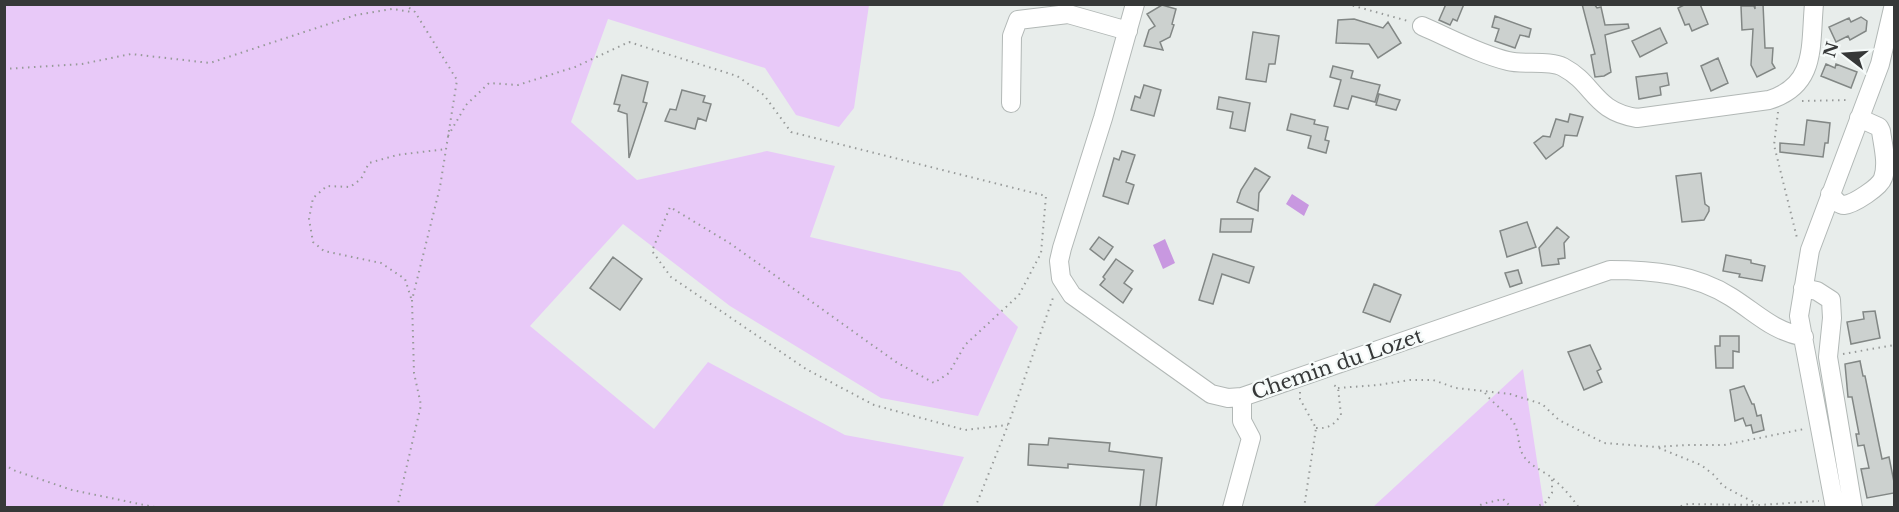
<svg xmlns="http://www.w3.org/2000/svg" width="1899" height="512" font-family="'Libre Baskerville',serif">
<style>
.green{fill:#e8c9f8}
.water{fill:#c898e0}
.building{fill:#ccd1cf;stroke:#828785;stroke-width:1.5}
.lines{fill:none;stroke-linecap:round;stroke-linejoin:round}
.minor-casing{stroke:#b2b8b6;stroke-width:20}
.path{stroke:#979a99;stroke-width:2;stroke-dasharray:1.5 4.5;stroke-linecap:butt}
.minor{stroke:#fff;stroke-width:18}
.labels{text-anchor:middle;stroke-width:4.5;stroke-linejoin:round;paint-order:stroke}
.street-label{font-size:20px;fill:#363838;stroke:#f5faf9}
</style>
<rect width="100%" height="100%" fill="#e8edeb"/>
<path class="green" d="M4,5H869L854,108L839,127L796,115L765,68L608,19L571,122L637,180L767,151L835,166L810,237L960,272L1018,327L978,416L881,398L730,306L623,224L530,326L654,429L708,362L845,435L964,457L942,507H5Z
M1523,369L1544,507H1373Z"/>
<path class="water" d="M1292,194L1309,205L1304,216L1286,204Z
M1165,239L1175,263L1163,269L1153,245Z"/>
<path class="building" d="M1446,4H1464L1457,21L1453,19L1450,25L1439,20Z
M1582,4H1594L1597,8L1601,7L1605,25L1628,24L1629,28L1605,35L1611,72L1604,76L1595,77L1591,55L1595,54Z
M1686,4H1700L1708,24L1692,31L1689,24L1685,25L1678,8Z
M1755,4H1763L1765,48H1773L1772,63L1775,68L1757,77L1751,65L1753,29L1742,30L1741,6H1754L1755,9Z
M1162,5L1176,9L1172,24L1174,25L1170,37L1160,42L1163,50L1144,46L1149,30L1155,26L1147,14Z
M1495,16L1531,29L1529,37L1520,35L1515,48L1495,41L1499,29L1492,27Z
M1861,17L1867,21L1866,31L1850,40L1848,36L1836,42L1829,27L1849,18L1851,22Z
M1354,19L1383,28L1388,22L1401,43L1378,58L1369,44L1336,43L1338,20Z
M1660,28L1667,43L1640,57L1632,41Z
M1253,32L1279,36L1275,64H1269L1266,82L1246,79Z
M1718,58L1728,83L1711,91L1701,66Z
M1826,64L1835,68L1836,64L1857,72L1851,88L1821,76Z
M1333,66L1353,71L1351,78L1380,85L1375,102L1352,96L1348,109L1334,106L1341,80L1330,77Z
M1667,73L1669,85L1660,87L1661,95L1639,99L1636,77Z
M622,75L648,82L643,102L647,103L629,158L627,114L618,111L620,105L614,104Z
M1144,85L1161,90L1154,116L1131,110L1135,96L1140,98Z
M682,90L705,96L703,102L711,104L706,121L698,118L695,129L665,121L670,109L676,110Z
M1379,94L1400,100L1396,110L1376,105Z
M1219,97L1250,103L1245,131L1230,128L1233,112L1217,109Z
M1291,114L1315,120L1314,124L1328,127L1325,140L1329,141L1326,153L1308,148L1311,136L1287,130Z
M1570,114L1583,117L1577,136L1565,135L1563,146L1546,159L1534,143L1543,136L1550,137L1556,119L1568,122Z
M1807,120L1830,123L1828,143H1825L1823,157L1780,152V143L1804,145Z
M1122,151L1135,155L1126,182L1134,185L1128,204L1103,196L1114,158L1119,160Z
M1255,168L1270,177L1259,193L1258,211L1237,202L1241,190Z
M1701,173L1705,204L1709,207V211L1704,220L1682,222L1676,176Z
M1221,219H1253L1251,232H1220Z
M1527,222L1536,247L1507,257L1500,231Z
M1557,227L1569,237L1564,243L1565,258L1558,259L1559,264L1542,266L1539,248Z
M1099,237L1113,247L1104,260L1090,249Z
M1213,254L1254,267L1249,283L1222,274L1213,304L1199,300Z
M1726,255L1751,260V263L1765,266L1762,281L1739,277L1740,274L1723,271Z
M613,257L642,279L620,310L590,288Z
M1116,259L1133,271L1124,283L1132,289L1123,303L1100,285L1105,279L1103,277Z
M1518,270L1522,283L1510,287L1505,273Z
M1374,284L1401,295L1390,322L1363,312Z
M1875,311L1880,338L1851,344L1847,322L1864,319L1863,312Z
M1720,336H1739V352L1733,351V368H1716L1715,346H1720Z
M1590,345L1601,369L1597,371L1602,382L1584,390L1568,352Z
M1860,361L1863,376H1865L1882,459L1889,457L1894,482V493L1867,498L1861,469L1869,468L1864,445L1858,446L1856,434H1859L1852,397H1848L1845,364Z
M1744,386L1752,404H1754L1757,416L1761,415L1764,430L1753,433L1751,425L1746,426L1743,418L1735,421L1730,390Z
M1049,438L1110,443L1109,451L1162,458L1156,507H1140L1144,470L1068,464V468L1028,465L1029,444L1048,445Z"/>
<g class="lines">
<g class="minor-casing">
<path id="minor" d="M1135,4L1103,118L1062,248L1059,261L1061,278L1072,295L1211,394L1228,398L1242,397L1610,270C1652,270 1695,274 1731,297C1758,314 1771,330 1804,337
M1422,26C1450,38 1479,54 1508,61C1523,65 1550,60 1563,67C1595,84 1593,111 1637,118L1769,100C1817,85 1810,46 1814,4
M1011,103L1012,36L1018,20L1068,14L1128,31
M1830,194C1834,198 1838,205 1844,205C1854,204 1880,187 1883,178C1888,164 1883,146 1881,131L1879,127L1859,118
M1803,288L1817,291L1831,300L1832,318L1828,357L1853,508
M1232,508L1251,438L1242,421V397
M1835,508L1799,316L1810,250L1880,64L1894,4"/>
</g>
<path class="path" d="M1347,4L1408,21
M4,69L82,64L131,54L210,63L356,15L392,9L412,12
M1802,101L1850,100
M1778,112L1774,145L1797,238
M448,136L466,105L489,83L518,85L575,67L629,42L737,76L764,95L791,132L1046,196L1041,253L1019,295L965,345L949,373L934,383L896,362L731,244L670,207L652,251L671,277L806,369L874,405L965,430L1008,425
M411,298L405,279L381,263L324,251L313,242L309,219L313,198L327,186L350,187L361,179L369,163L397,155L446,149
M1843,354L1894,345
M1338,388L1378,385L1410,380H1433L1456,388L1510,394L1542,404L1559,420L1604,443L1656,447L1687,445H1724L1804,429
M1300,392V399L1316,428L1304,508
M1485,393C1493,404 1507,412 1514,423C1520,434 1517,448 1525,458C1531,466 1543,471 1551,477C1562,486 1571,496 1579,508
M1316,428C1328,429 1334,425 1341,415L1338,388L1331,383
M1659,448L1701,465L1714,475L1723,486L1757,504
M4,464L13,470L72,490L159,508
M397,508L421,405L414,373L412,300L440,187L457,80L415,12L404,4
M975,508L1008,425L1054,295
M1475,508L1482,504L1503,499L1512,508
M1534,508L1546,502L1552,493V478
M1675,508L1688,504L1760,505L1819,501"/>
<use href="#minor" class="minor"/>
</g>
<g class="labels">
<g class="street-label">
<text transform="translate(1337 364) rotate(-19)" y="7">Chemin du Lozet</text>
</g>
</g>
<rect width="1899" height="512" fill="none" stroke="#363838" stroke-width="12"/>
<g transform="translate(1845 54) rotate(287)" stroke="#f5faf9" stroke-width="4.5" paint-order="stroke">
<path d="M0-4.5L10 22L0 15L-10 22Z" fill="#363838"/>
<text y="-9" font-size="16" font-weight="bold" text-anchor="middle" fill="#363838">N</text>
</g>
</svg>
